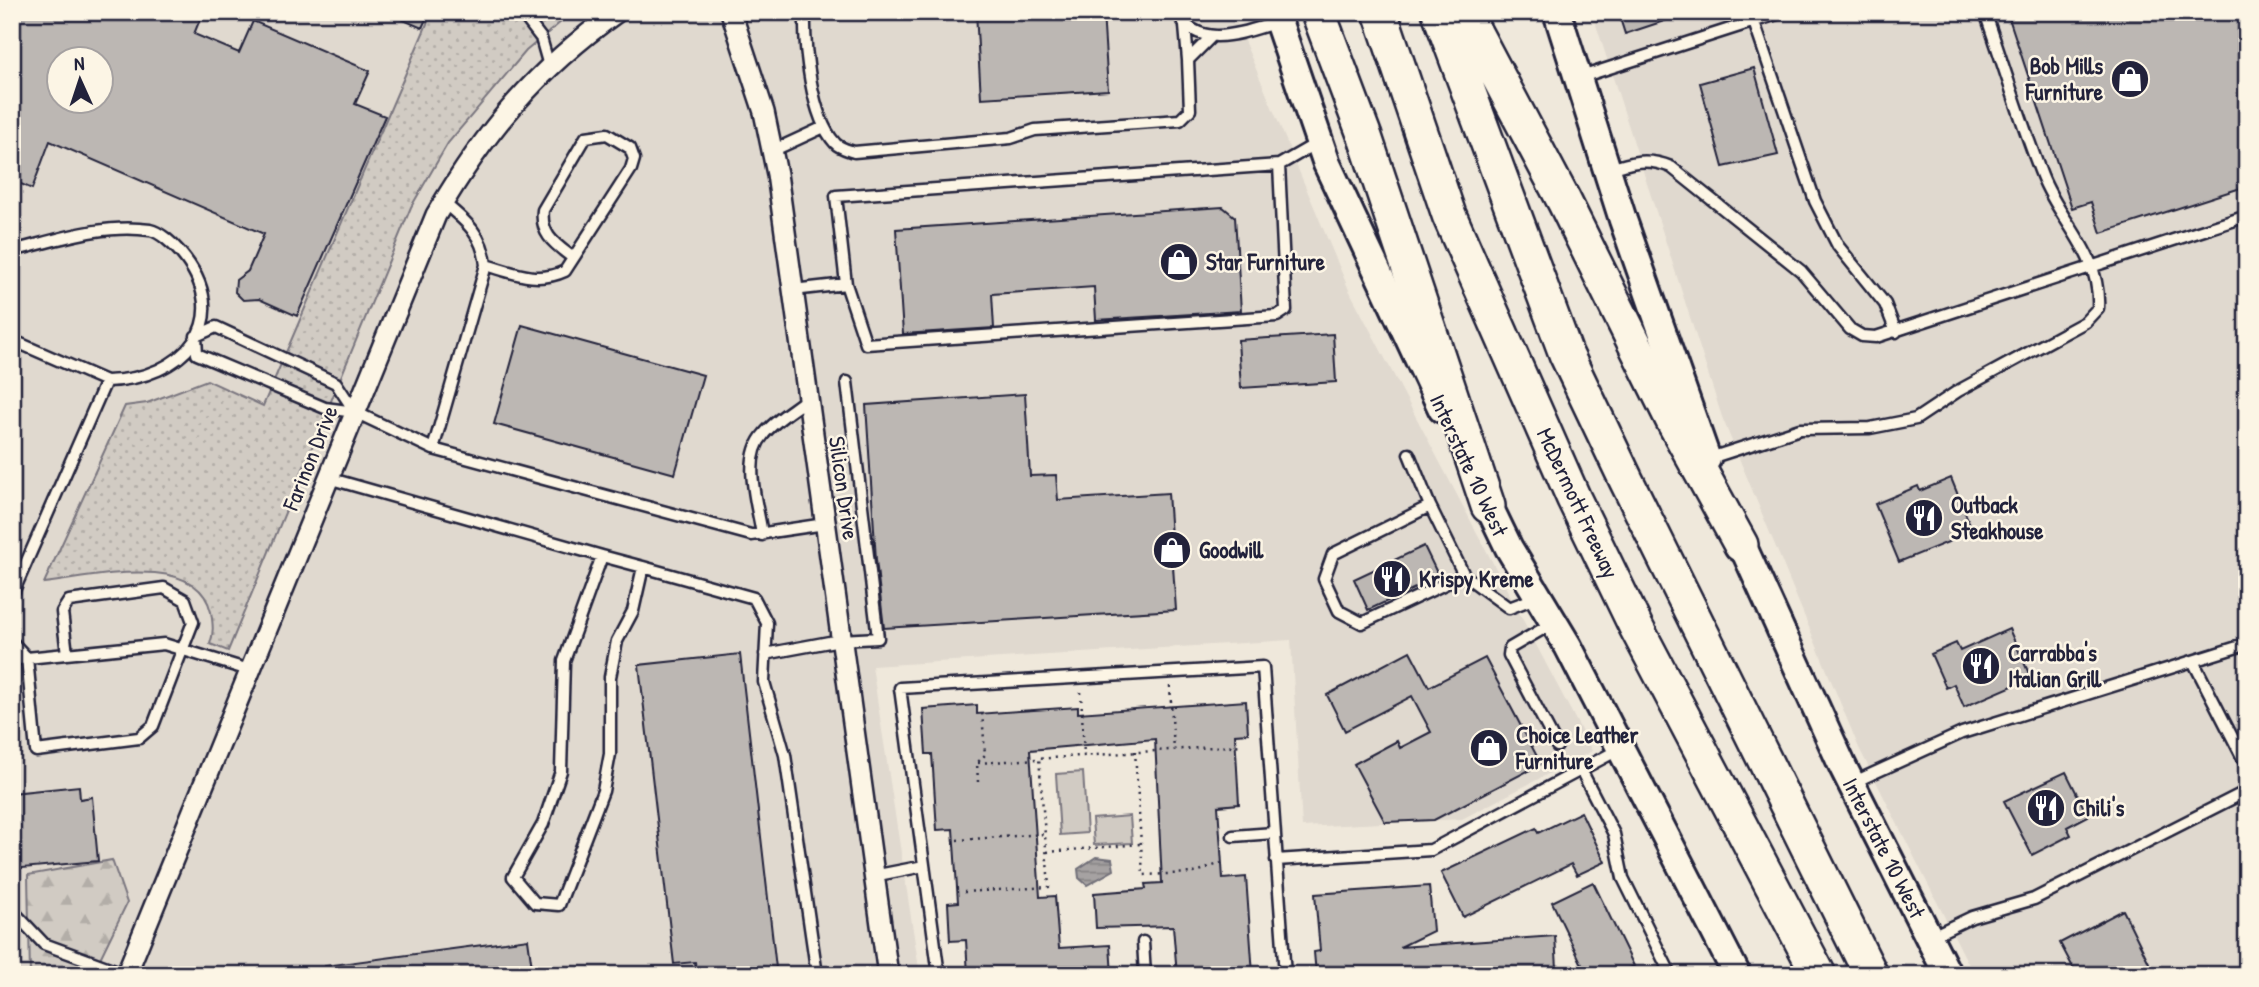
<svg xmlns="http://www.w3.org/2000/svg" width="2259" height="987" font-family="'Patrick Hand',sans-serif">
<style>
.built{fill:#e0d9cf;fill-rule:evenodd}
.grass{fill:url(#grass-dots);stroke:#7a767f;stroke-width:2}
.forest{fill:url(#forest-firs);stroke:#7a767f;stroke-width:2}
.pitch{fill:#d1cbc3;stroke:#7a767f;stroke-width:2}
.water{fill:url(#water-rules);stroke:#716f79;stroke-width:2}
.building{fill:#bcb7b3;stroke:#22223b;stroke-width:2;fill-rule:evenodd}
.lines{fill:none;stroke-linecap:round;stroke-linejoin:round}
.lane-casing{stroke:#22223b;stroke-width:15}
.street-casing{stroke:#22223b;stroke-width:24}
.secondary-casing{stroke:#22223b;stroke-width:32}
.highway-casing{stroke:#22223b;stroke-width:38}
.path{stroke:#22223b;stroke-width:2.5;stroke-dasharray:2 5;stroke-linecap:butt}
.lane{stroke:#fcf5e5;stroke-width:10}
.street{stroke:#fcf5e5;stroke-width:19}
.secondary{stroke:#fcf5e5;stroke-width:26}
.highway{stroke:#fcf5e5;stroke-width:33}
.labels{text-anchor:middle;stroke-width:5;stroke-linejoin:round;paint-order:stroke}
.poi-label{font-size:23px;font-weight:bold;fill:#22223b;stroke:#fcf5e5;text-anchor:start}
.street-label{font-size:23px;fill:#22223b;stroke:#fcf5e5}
</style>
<defs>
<pattern id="grass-dots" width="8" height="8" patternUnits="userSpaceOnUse" patternTransform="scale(1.75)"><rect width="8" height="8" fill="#d1cbc3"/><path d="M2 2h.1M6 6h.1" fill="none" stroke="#b3aea8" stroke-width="1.8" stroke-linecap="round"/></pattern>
<pattern id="forest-firs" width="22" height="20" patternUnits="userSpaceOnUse" patternTransform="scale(1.75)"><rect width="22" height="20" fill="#d1cbc3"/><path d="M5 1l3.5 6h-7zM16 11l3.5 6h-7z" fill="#b3aea8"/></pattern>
<pattern id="water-rules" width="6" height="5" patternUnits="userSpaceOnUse" patternTransform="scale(1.75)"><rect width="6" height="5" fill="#a6a2a2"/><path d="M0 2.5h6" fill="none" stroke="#878485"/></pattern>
</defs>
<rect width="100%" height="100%" fill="#efe8db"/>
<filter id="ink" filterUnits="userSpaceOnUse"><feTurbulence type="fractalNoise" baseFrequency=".0143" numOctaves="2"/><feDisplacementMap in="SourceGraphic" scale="14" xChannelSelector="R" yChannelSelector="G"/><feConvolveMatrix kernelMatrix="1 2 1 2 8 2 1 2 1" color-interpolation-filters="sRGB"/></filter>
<g filter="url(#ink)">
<path class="built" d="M12,12H1232L1349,290L1592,751L1462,819L1302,827L1291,640L872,666L920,975H12ZM60,60H102V102H60Z
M1592,12H2247V975H1974L1859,748L1722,417Z"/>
<path class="grass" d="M432,12H573L526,51L448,143L411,207L228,651L210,644C214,633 213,624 211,612C197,550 90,578 44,583L125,406L147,403L207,380L263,406Z"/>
<path class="forest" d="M112,860L127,903L92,975H30L28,875Z"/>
<path class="pitch" d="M1083,772L1087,833L1060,835L1056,774Z
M1130,816L1132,843L1094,845L1092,819Z"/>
<path class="water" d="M1096,857L1112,859L1114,870L1087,885L1079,878L1078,869Z"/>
<path class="building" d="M22,12H203L194,34L239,53L253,21L370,71L355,104L385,116L297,316L259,299L243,300L235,292L236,280L248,271L264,234L50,141L32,189L12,180V34ZM60,60H102V102H60Z
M385,12H429L422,28Z
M976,12H1103L1108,90L981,98Z
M1618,12H1681L1682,15L1625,34Z
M2007,12H2247V186L2101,233L2091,202L2072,208Z
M1754,68L1778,155L1723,167L1700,83Z
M1223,207L1235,217L1241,311L1096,320L1094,287L992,294L994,328L903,334L896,229Z
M522,325L703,375L675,474L494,424Z
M1333,334L1336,382L1241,388L1238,340Z
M1025,394L1030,476L1056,475L1058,500L1168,493L1176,610L884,628L876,560L866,405Z
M1951,478L1973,532L1899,562L1875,504L1918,486L1920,491Z
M1424,546L1439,577L1368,610L1354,579Z
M2009,629L2031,678L1964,707L1954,684L1946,688L1931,654L1956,643L1960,651Z
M1410,651L1429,687L1485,658L1541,764L1434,820L1385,822L1354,764L1397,741L1400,748L1431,732L1412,696L1345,731L1327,695Z
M740,654L776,968L697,975L695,962L674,964L639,665Z
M1246,701L1248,733L1235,734L1239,804L1218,806L1223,879L1246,877L1253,974L1177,975L1173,926L1096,928L1094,893L1146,889L1145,884L1162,883L1155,739L1030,750L1040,897L1055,896L1059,948L1110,945L1112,975H968L966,940L950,941L948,903L958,902L953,829L937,830L932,754H926L923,709L977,705V714L1078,707V713Z
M2066,772L2088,816L2067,827L2071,835L2032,855L2004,801Z
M79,786L80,799L92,797L98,861L12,869V793Z
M1581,812L1605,862L1577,875L1571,864L1463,917L1441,873L1536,828L1538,833Z
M1593,882L1634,966L1615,975H1587L1552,902Z
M1429,886L1433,931L1400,947L1555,936L1557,968L1503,975H1316L1314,952L1320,951L1315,894Z
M2123,910L2155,975H2077L2060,943Z
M528,939L533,975H326L325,966Z"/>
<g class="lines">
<g class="lane-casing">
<path id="lane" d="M521,12L541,38L549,66
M805,12C804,47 811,117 835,143C839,148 848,150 854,152L1011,138L1035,130L1180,120L1190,110L1188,60L1210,38
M1177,12C1198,52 1244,32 1278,22
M1754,22L1815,201L1838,246L1885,304L1896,332
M1185,26L1188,60
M1578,78L1783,12
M772,151L824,127
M1607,170C1631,162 1647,157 1671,167L1801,271L1850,329L1862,336L1876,337L2247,216
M12,251C57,240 103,223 150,230C160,232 173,244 180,252C238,320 183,380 106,381L12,595
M486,265C514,273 537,284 565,271L631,169L634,159L630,148L607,134L586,137L543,210C540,235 555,244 573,258
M846,284L866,344L1277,316L1286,310L1279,165
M793,290L846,284L836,196L1279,165L1319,142
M12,340L106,381
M355,412L336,383L216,327L196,336L197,354L325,408L355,412L433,449L751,535L825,524
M433,449L486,265C483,235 466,221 444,203
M1409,454L1430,506L1333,554L1324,579L1339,611L1362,623L1464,575
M1707,459L1800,429L1870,428L1916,419L1958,391L2085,322L2098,308C2101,253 2061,224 2042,176C2021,122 2004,67 1985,12
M328,478L602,556L564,661L561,771L543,824L513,877L535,903L559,905L603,791L610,754V677L617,641L633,611L643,567L754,598L767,623L764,682L785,755L817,975
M1430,506L1464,575L1509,608L1538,597
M762,535C758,505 741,459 764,434C775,420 793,410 807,399
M602,556L643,567
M1553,623L1510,648L1509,655L1557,746
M12,642L27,658L164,644L249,670
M765,654L840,640L878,638L847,382
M12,659L27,658L36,751L139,738L153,726L193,622L185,600L164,588L69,601L62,612L67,654
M2193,661L2247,766
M1581,770L1614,834L1623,878L1671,975
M1852,783L1962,733L2247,644
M1233,836L1274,833
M1276,860L1431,850L1618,750
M873,876L924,866
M12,910L44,944L126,974
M1930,937L1972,917L2034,899L2247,791
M1143,942L1145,975
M939,975L900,688L1263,667L1285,975"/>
</g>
<g class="street-casing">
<path id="street" d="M731,12L764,112L777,174L888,975
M126,975L436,215C485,131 537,69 617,12"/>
</g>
<g class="secondary-casing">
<path id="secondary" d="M1275,12L1327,164L1442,409
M1557,12L1623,220L1707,459
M1480,488L1509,548L1568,646L1737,975
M1734,527L1843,767L1948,975"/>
</g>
<g class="highway-casing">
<path id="highway" d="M1318,12L1365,137L1488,506
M1380,12L1449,215L1574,499L1636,627L1819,975
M1439,12L1566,354L1626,480L1871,975
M1464,12L1564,201L1673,421L1741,545"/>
</g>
<path class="path" d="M1170,686L1174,749
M1081,692L1084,755
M1135,751L1143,875L1194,873L1221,863
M978,763L1243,745
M978,782L977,763L985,755L982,711
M957,840L1045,834
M1047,852L1141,844
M964,892L1049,887L1039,758"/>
<use href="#lane" class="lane"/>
<use href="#street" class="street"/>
<use href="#secondary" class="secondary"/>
<use href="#highway" class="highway"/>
</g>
</g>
<defs>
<g id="shop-disc" transform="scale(2.0125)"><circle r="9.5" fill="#22223b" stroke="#fcf5e5"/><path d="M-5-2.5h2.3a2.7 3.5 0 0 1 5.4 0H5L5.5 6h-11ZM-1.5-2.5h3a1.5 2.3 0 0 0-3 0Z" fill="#fff"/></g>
<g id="restaurant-disc" transform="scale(2.0125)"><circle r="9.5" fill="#22223b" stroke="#fcf5e5"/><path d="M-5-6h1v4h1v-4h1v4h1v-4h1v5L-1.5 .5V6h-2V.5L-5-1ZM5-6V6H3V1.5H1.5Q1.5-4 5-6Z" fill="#fff"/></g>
</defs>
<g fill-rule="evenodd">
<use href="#shop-disc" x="2130" y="79"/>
<use href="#shop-disc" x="1179" y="262"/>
<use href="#restaurant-disc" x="1924" y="518"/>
<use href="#shop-disc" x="1172" y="550"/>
<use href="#restaurant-disc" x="1392" y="579"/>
<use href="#restaurant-disc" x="1981" y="666"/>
<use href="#shop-disc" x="1489" y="748"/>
<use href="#restaurant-disc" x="2046" y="808"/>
</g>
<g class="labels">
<g class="poi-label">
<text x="2103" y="74" text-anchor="end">Bob Mills<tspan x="2103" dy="26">Furniture</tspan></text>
<text x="1206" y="270">Star Furniture</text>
<text x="1951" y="513">Outback<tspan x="1951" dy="26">Steakhouse</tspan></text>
<text x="1199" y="558">Goodwill</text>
<text x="1419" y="587">Krispy Kreme</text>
<text x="2008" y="661">Carrabba's<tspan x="2008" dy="26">Italian Grill</tspan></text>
<text x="1516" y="743">Choice Leather<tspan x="1516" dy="26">Furniture</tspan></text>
<text x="2073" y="816">Chili's</text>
</g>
<g class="street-label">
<text transform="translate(310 458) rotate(-68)" y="8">Farinon Drive</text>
<text transform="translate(1469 465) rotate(65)" y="8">Interstate 10 West</text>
<text transform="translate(844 488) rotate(82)" y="8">Silicon Drive</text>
<text transform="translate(1578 503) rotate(65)" y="8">McDermott Freeway</text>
<text transform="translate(1884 848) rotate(63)" y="8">Interstate 10 West</text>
</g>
</g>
<rect width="2259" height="987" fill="none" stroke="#fcf5e5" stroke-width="42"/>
<rect x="21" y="21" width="2217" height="945" fill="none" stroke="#22223b" stroke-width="2.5" filter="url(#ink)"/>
<g transform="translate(80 80) rotate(357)"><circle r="33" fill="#fcf5e5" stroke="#a5a1a1" stroke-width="2"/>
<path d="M0-5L12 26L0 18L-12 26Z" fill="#22223b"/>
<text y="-10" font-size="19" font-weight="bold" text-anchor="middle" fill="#22223b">N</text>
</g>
</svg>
